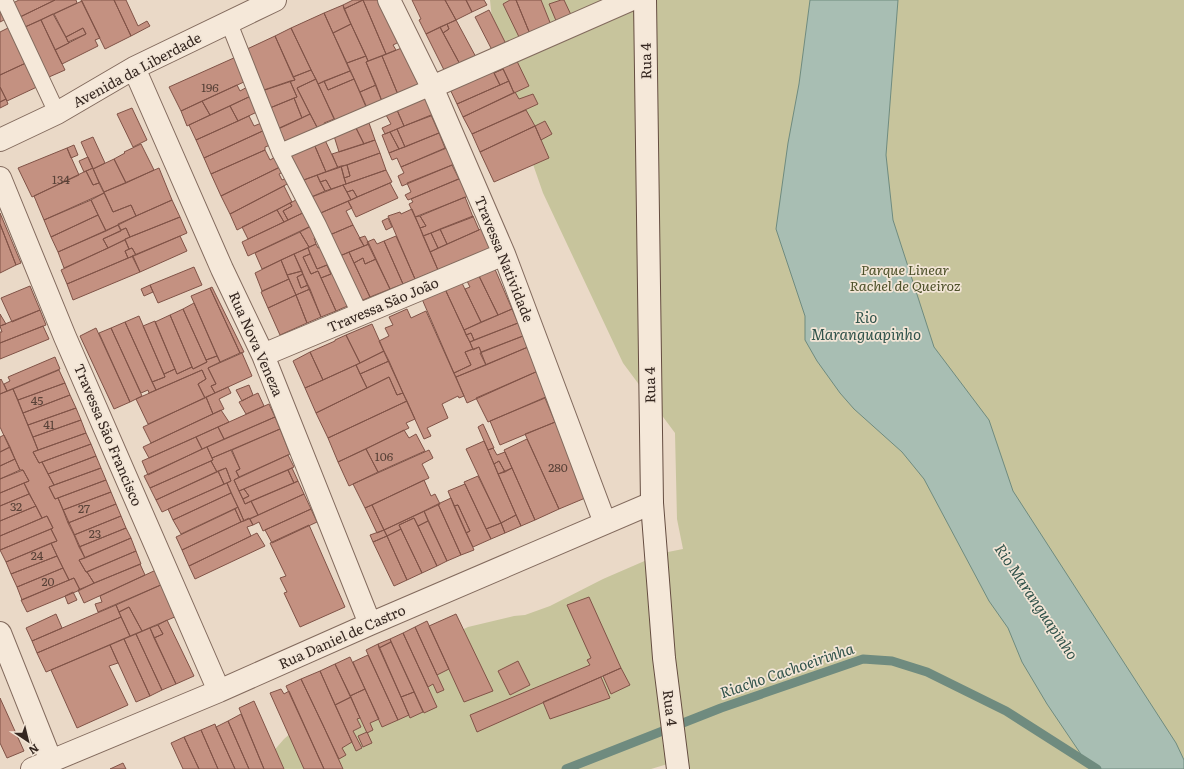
<svg xmlns="http://www.w3.org/2000/svg" width="1184" height="769" font-family="Literata,serif">
<style>
.green{fill:#c7c49c}
.water{fill:#a8beb3;stroke:#6f8b7f}
.lines{fill:none;stroke-linecap:round;stroke-linejoin:round}
.stream{stroke:#6f8b7f;stroke-width:9}
.building{fill:#c49181;stroke:#805347}
.service-casing{stroke:#836b5e;stroke-width:18}
.minor-casing{stroke:#836b5e;stroke-width:24}
.secondary-casing{stroke:#654d41;stroke-width:24}
.service{stroke:#f5e8d9;stroke-width:16}
.minor{stroke:#f5e8d9;stroke-width:22}
.secondary{stroke:#f5e8d9;stroke-width:22}
.labels{text-anchor:middle;stroke-width:3.5;stroke-linejoin:round;paint-order:stroke}
.number-label{font-size:12px;fill:#594238}
.street-label{font-size:14px;fill:#352720;stroke:#f2e5d6}
.park-label{font-size:14px;font-style:italic;fill:#4d5029;stroke:#f2e5d6}
.water-label{font-size:15px;font-style:italic;fill:#31534b;stroke:#f2e5d6}
</style>
<rect width="100%" height="100%" fill="#ead9c7"/>
<path class="green" d="M490,0H1184V769H682L671,763L651,769H250L271,754L284,739L311,716L357,681L419,647L441,640L468,627L514,616L525,615L550,606L603,579L663,553L683,549L677,519L675,433L623,363L543,193L496,58Z"/>
<path class="water" d="M810,0H898L886,155L893,220L934,347L989,420L1013,491L1176,743L1184,760V769H1091L1047,704L1022,662L1008,628L989,601L924,479L902,452L854,409L840,393L817,361L805,340V316L776,229L788,143L799,84Z"/>
<g class="lines">
<path class="stream" d="M566,769L721,708L863,659L892,661L927,672L1006,711L1097,769"/>
</g>
<path class="building" d="M19,0H55L20,17L13,3Z
M55,0H76L77,3L25,27L20,17Z
M81,0H114L131,36L105,49Z
M114,0H126L138,26L147,21L150,26L131,36Z
M353,0H363L344,9L343,5Z
M363,0L386,54L368,61L344,9Z
M363,0H384L403,40L393,45L396,50L386,54Z
M412,0H445L456,20L426,34L419,20L421,19Z
M445,0H466L472,12L456,20Z
M466,0H484L487,5L472,12Z
M510,0H516L530,34L520,39L503,4Z
M516,0H541L551,25L530,34Z
M561,0H564L572,17L557,23L549,4Z
M82,1L100,38L95,40L98,46L62,64L55,50L86,34L83,28L66,37L54,14Z
M0,5L8,18L0,22Z
M343,5L351,24L333,33L324,13Z
M489,10L506,44L492,50L475,17Z
M324,13L350,71L318,84L291,28Z
M53,14L69,43L55,50L41,20Z
M41,20L65,70L49,77L25,27Z
M456,20L477,59L462,68L443,33L449,29L447,24Z
M351,24L366,56L347,63L333,33Z
M447,24L449,29L443,33L440,27Z
M12,26L28,62L0,75V32Z
M440,27L462,68L447,76L426,34Z
M83,28L86,34L68,42L66,37Z
M291,28L311,70L293,77L275,36Z
M275,36L295,80L262,91L245,50Z
M404,47L423,86L399,97L382,56Z
M514,55L529,86L514,93L500,62Z
M366,56L368,61L366,62L376,85L360,92L347,63Z
M382,56L399,97L383,104L366,62Z
M236,57L246,81L181,111L169,87Z
M28,62L39,86L7,101L0,87V75Z
M500,62L503,69L494,73L500,85L457,104L448,85Z
M503,69L509,81L500,85L494,73Z
M311,70L316,79L297,88L310,114L302,118L294,98L297,97L290,81L295,80L293,77Z
M350,71L354,79L328,90L324,81Z
M316,79L334,119L324,123L326,128L319,131L297,88Z
M354,79L366,107L335,120L318,84L324,81L328,90Z
M290,81L297,97L265,110L258,92Z
M509,81L514,93L463,117L457,104Z
M237,85L240,91L249,86L253,95L210,115L202,101Z
M376,85L383,104L368,110L360,92Z
M0,87L6,99L0,102Z
M515,92L519,99L533,94L538,104L472,134L463,117Z
M253,95L259,111L238,121L230,106Z
M428,97L436,114L404,126L397,110Z
M294,98L302,118L274,131L265,110Z
M6,99L8,104L0,108V102Z
M202,101L210,115L187,126L181,111Z
M230,106L238,121L196,140L189,125Z
M132,108L147,140L133,147L117,114Z
M397,110L404,126L385,134L382,128L391,124L386,115Z
M526,110L535,126L480,152L472,134Z
M310,114L319,131L284,146L277,129Z
M431,115L439,133L405,147L397,129Z
M249,116L254,126L264,122L267,129L204,158L196,140Z
M545,121L552,134L541,140L535,126Z
M369,123L375,140L364,144L356,128Z
M535,126L549,158L494,182L480,152Z
M356,128L364,144L339,152L334,136Z
M267,129L273,144L265,147V150L211,174L204,158Z
M397,129L405,147L399,149L390,132Z
M390,132L399,149L389,153L382,135Z
M439,133L445,148L401,167L397,158L392,160L389,153Z
M93,137L105,163L93,169L81,142Z
M325,140L338,168L326,172L314,144Z
M375,140L380,153L338,168L332,154Z
M141,144L154,170L126,183L114,159L125,153L124,152Z
M314,144L326,172L301,181L289,153Z
M74,145L78,155L71,158L67,148Z
M449,147L457,163L402,186L398,176L404,173L401,167Z
M67,148L79,175L32,197L18,168Z
M265,150L270,160L279,155L284,165L221,196L211,174Z
M380,153L386,170L346,184L344,178L350,176L347,165Z
M88,157L93,168L84,172L79,161Z
M114,159L126,183L104,192L93,169Z
M284,165L287,170L279,174L282,180L291,176L293,181L230,214L221,196Z
M347,165L350,176L344,178L341,166Z
M452,165L459,179L408,200L405,195L411,192L407,183Z
M341,166L346,184L331,189L326,180L320,182L317,175Z
M93,168L99,183L93,185L86,171Z
M159,168L172,200L136,216L131,205L113,212L104,192Z
M386,170L392,182L357,197L353,190L347,192L343,185Z
M86,171L93,185L99,183L104,193L44,220L34,196Z
M317,175L325,191L309,198L301,181Z
M463,177L471,195L415,217L409,204L413,202L411,199Z
M326,180L331,189L325,191L320,182Z
M390,183L398,198L356,217L348,201Z
M343,185L351,200L316,215L309,198Z
M284,186L292,202L237,230L230,214Z
M353,190L357,197L351,200L347,192Z
M104,193L113,212L131,205L136,216L106,231L91,200Z
M302,197L309,210L288,220L283,211L292,206L290,203Z
M465,197L473,217L423,236L420,228L426,226L420,216Z
M91,200L98,215L51,237L44,220Z
M172,200L180,217L130,237L126,228L121,230L118,224Z
M348,201L352,208L346,211L353,225L325,237L316,215Z
M290,203L292,206L283,211L288,220L284,222L277,210Z
M412,209L438,270L415,279L388,216L400,212L401,214Z
M277,210L284,222L248,239L242,227Z
M309,210L315,224L248,256L242,242Z
M0,213L21,263L16,265L0,224Z
M98,215L106,231L58,252L51,237Z
M420,216L426,226L420,228L415,217Z
M473,216L479,230L447,244L440,229Z
M180,217L187,233L136,255L132,248L129,249L125,239Z
M388,218L392,227L386,230L382,221Z
M0,224L16,265L0,273Z
M315,224L321,235L314,238L316,244L309,247L300,232Z
M118,225L121,231L103,239L108,248L64,268L58,252Z
M353,225L364,246L335,258L325,237Z
M126,228L130,237L108,248L103,239Z
M483,228L491,248L438,270L430,252Z
M440,229L447,244L438,248L431,233Z
M300,232L309,247L262,269L255,253Z
M431,233L438,248L430,252L423,236Z
M180,236L187,251L140,272L132,256Z
M365,236L369,244L364,246L359,238Z
M396,236L415,279L403,284L384,241Z
M374,239L377,244L384,241L403,284L390,289L367,242Z
M125,240L129,249L125,251L128,258L67,284L61,270Z
M316,244L318,248L325,245L352,304L336,311L321,278L331,274L327,265L317,269L308,248Z
M369,244L376,259L365,264L363,258L354,263L349,252Z
M132,248L136,255L128,258L125,251Z
M308,248L310,254L303,257L311,274L318,271L336,311L321,317L294,254Z
M349,252L370,297L356,303L335,258Z
M294,254L302,271L287,275L281,260Z
M310,254L317,269L327,265L331,274L321,278L318,271L311,274L303,257Z
M133,256L140,272L73,300L67,284Z
M363,258L365,264L376,259L390,289L370,297L354,263Z
M281,260L289,279L262,291L255,273Z
M194,267L202,285L158,303L150,285Z
M494,267L512,309L498,315L478,274Z
M302,271L303,274L297,277L301,288L308,285L310,289L296,295L287,275Z
M303,274L308,285L301,288L297,277Z
M478,274L498,315L481,322L465,289L470,287L466,279Z
M289,279L296,295L268,308L261,292Z
M461,281L481,322L464,330L445,289Z
M150,285L153,292L144,296L141,289Z
M30,286L40,310L12,322L1,298Z
M212,287L244,352L240,353L210,288Z
M210,288L240,353L220,362L191,296Z
M310,289L321,317L307,323L296,295Z
M445,289L473,349L465,352L471,365L454,373L422,299Z
M296,295L307,323L280,335L268,308Z
M194,303L217,356L206,360L183,309Z
M183,309L207,362L193,369L170,315Z
M407,309L411,318L426,311L464,396L459,398L458,396L442,404L448,418L427,428L431,436L424,439L379,341L389,336L385,328L393,325L389,317Z
M512,309L518,323L474,340L471,333L466,335L464,330Z
M40,310L46,325L0,343V332H2L0,326Z
M0,314L6,324L0,326Z
M170,315L192,367L177,374L155,322Z
M139,316L165,377L152,382L125,322Z
M155,321L175,369L164,374L143,326Z
M125,322L156,390L149,393L148,390L141,393L111,328Z
M518,323L523,336L481,352L479,347L473,350L470,342Z
M372,324L384,351L360,363L346,335Z
M43,326L49,339L0,359V343Z
M96,328L130,402L114,409L80,336Z
M111,328L142,396L130,402L99,333Z
M471,333L474,340L470,342L466,335Z
M346,335L360,363L323,380L310,352L335,341V340Z
M523,336L528,347L486,365L480,353Z
M479,347L486,365L456,377L454,373L471,365L465,352Z
M528,347L538,371L467,403L456,377Z
M384,351L389,361L360,374L356,365Z
M310,352L323,380L305,388L293,361Z
M242,353L252,376L215,393L211,386L216,384L208,368Z
M217,356L220,362L208,368L216,384L211,386L215,393L205,398L198,384L206,379L202,370L156,390L152,382L165,377L164,374L175,369L177,374L192,367L193,369L207,362L206,360Z
M55,357L60,369L7,391L4,384L10,381L8,377Z
M389,361L403,393L397,395L389,377L367,388L360,374Z
M356,365L367,388L316,413L305,388Z
M59,370L65,383L18,400L13,389Z
M202,370L206,379L198,384L205,398L148,424L136,399Z
M538,371L548,396L488,422L476,398Z
M389,377L397,395L403,393L407,401L328,438L316,413Z
M1,379L7,391L0,394V380Z
M65,383L70,395L23,413L18,400Z
M249,385L253,395L242,401L236,390Z
M228,387L231,393L219,399L224,409L213,414L206,397Z
M13,389L38,450L33,452L39,463L42,462L54,485L49,487L55,499L58,498L85,558L79,560L86,572H87L94,583L80,590L74,578L69,580L63,568L51,543L57,541L51,529L53,528L47,516L42,518L24,483L29,481L23,470H20L0,427V394Z
M258,393L264,406L246,414L239,402Z
M70,395L76,408L28,425L23,413Z
M206,397L213,414L151,443L143,427Z
M545,398L555,422L500,445L490,421Z
M407,401L415,419L406,423L409,428L338,462L328,438Z
M269,404L275,417L224,439L218,427Z
M76,408L81,420L33,437L28,425Z
M221,410L229,422L149,458L143,447Z
M275,417L280,429L212,458L207,447Z
M81,420L86,433L38,450L33,437Z
M558,421L590,496L559,509L525,434Z
M483,424L494,448L488,450L478,427Z
M218,427L224,439L202,449L196,437Z
M280,429L290,454L239,477L236,471L240,469L232,450Z
M404,430L409,438L416,434L425,451L378,472L366,449Z
M86,433L91,444L42,462L39,463L33,452Z
M4,435L10,447L0,452V437Z
M196,437L202,449L148,475L142,461Z
M527,439L559,509L535,520L504,450Z
M484,441L516,515L501,523L466,449Z
M91,444L96,456L48,474L42,462Z
M10,447L15,459L0,466V452Z
M207,447L213,460L150,488L144,476Z
M493,448L497,455L505,452L512,468L505,472L499,461L494,464L488,450Z
M366,449L378,472L349,486L338,462Z
M231,450L240,469L236,471L239,477L234,480L245,504L251,501L258,515L244,521L227,483L231,481L226,468L217,472L211,461L213,460L212,458Z
M429,450L433,458L422,464L429,478L365,508L353,484Z
M288,455L294,467L239,491L234,480Z
M96,456L101,468L54,485L48,474Z
M15,459L20,470L0,479V466Z
M211,461L217,472L156,500L150,488Z
M499,461L505,472L498,474L494,464Z
M101,468L106,480L55,499L49,487Z
M226,468L231,481L224,484L218,471Z
M292,468L298,481L294,483L288,470Z
M512,468L535,520L521,526L498,474Z
M23,470L29,481L0,493V479Z
M288,470L294,483L245,504L243,499L249,496L244,489Z
M218,471L224,484L162,512L156,500Z
M478,476L501,523L486,529L464,482Z
M106,480L111,492L63,510L58,498Z
M424,480L431,496L435,494L440,504L384,530L372,505Z
M298,481L304,494L258,515L251,501Z
M24,483L29,494L0,506V493Z
M227,483L231,493L173,520L168,509Z
M465,484L491,539L473,547L466,533L470,531L458,505L454,506L448,491Z
M244,489L249,496L243,499L239,491Z
M111,492L116,504L68,523L63,510Z
M231,493L238,507L181,534L173,520Z
M29,494L36,506L0,521V506Z
M304,494L311,509L265,530L263,531L259,522L253,525L250,519Z
M451,498L474,550L461,555L438,504Z
M116,504L121,516L74,535L68,523Z
M438,504L461,555L447,561L424,511Z
M372,505L384,530L377,533L365,508Z
M458,505L470,531L466,533L454,506Z
M36,506L42,518L0,536V521Z
M238,507L244,521L241,522L235,509Z
M235,509L241,522L182,550L176,537Z
M311,509L317,522L272,543L265,530Z
M424,511L428,521L418,526L414,518L399,525L401,529L387,536L384,530Z
M516,515L521,526L505,533L501,523Z
M47,516L53,528L0,550V536Z
M121,516L126,528L79,547L74,535Z
M249,518L253,525L247,527L251,536L189,566L182,550Z
M414,518L437,566L422,573L399,525Z
M428,521L447,561L437,566L418,526Z
M501,523L505,533L491,539L486,529Z
M309,525L345,607L300,627L284,593L287,592L280,578L286,576L270,543Z
M126,528L131,538L85,558L79,547Z
M51,529L57,541L6,562L0,550Z
M401,529L422,573L407,580L387,536Z
M384,530L387,536L373,542L370,535Z
M257,533L265,546L195,579L189,566Z
M387,536L407,580L394,586L373,542Z
M131,538L136,551L86,572L79,560Z
M51,543L57,556L11,574L6,562Z
M136,551L141,564L94,583L87,572Z
M57,556L63,568L17,587L11,574Z
M140,564L145,575L84,603L78,590Z
M63,568L69,580L22,600L17,587Z
M156,570L163,584L98,612L95,604L102,602L100,596Z
M74,578L80,590L27,612L21,600Z
M163,584L177,616L142,631L129,607L119,612L116,605Z
M73,592L77,600L68,604L65,596Z
M589,597L621,668L477,732L470,715L590,665L587,660L591,658L567,605Z
M116,605L121,617L37,653L32,641Z
M129,607L142,631L130,636L119,612Z
M56,614L62,628L32,641L26,628Z
M456,614L493,691L464,702L429,626Z
M121,617L130,636L46,672L37,653Z
M167,620L194,676L176,684L154,638L163,634L158,625Z
M427,621L449,669L437,675L415,627Z
M158,625L163,634L154,638L150,628Z
M415,627L444,690L437,693L433,684L428,687L403,633Z
M150,628L176,684L162,690L136,634Z
M403,633L437,707L424,713L390,639Z
M136,634L162,690L150,696L124,639Z
M124,639L150,696L136,702L110,645Z
M390,639L391,642L379,648L378,644Z
M391,642L414,692L401,697L379,648Z
M378,644L409,715L398,720L366,650Z
M110,645L118,663L109,666L128,705L77,728L51,670Z
M368,655L398,720L382,727L353,662Z
M350,657L365,689L350,696L335,664Z
M518,661L530,685L510,695L498,671Z
M335,664L351,697L335,705L320,671Z
M621,668L630,685L611,694L603,676Z
M320,671L352,742L342,748L346,755L339,759L301,679Z
M601,677L610,698L550,719L543,702Z
M301,679L323,725L343,769H324L286,686Z
M281,689L284,694L289,691L324,769H304L270,693Z
M365,689L379,719L370,723L373,730L367,733L350,696Z
M414,692L423,712L410,718L401,697Z
M351,697L360,718L357,719L361,727L353,731L362,748L356,751L335,705Z
M0,698L24,751L7,758L0,743Z
M254,701L284,769H264L239,708Z
M241,714L264,769H249L228,721Z
M228,721L249,769H235L216,727Z
M215,724L216,727L235,769H218L201,730Z
M201,730L218,769H199L184,737Z
M367,732L372,743L363,747L358,736Z
M184,737L199,769H183L171,743Z
M123,763L126,769H110Z"/>
<g class="lines">
<g class="service-casing">
<path id="service" d="M4,0L57,113
M229,23L280,152L318,225L360,314
M280,152L432,87"/>
</g>
<g class="minor-casing">
<path id="minor" d="M389,0L432,87L504,254L605,523
M134,68L222,269L263,355L370,624
M432,87L630,0
M0,140L57,113L134,68L275,0
M0,178L65,337L219,691
M263,355L504,254
M0,633L51,761
M32,769L219,691L370,624L652,503"/>
</g>
<g class="secondary-casing">
<path id="secondary" d="M645,0L652,503L664,658L678,769"/>
</g>
<use href="#service" class="service"/>
<use href="#minor" class="minor"/>
<use href="#secondary" class="secondary"/>
</g>
<g class="labels">
<g class="number-label">
<text x="210" y="92">196</text>
<text x="61" y="184">134</text>
<text x="37" y="405">45</text>
<text x="49" y="429">41</text>
<text x="384" y="461">106</text>
<text x="558" y="472">280</text>
<text x="16" y="511">32</text>
<text x="84" y="513">27</text>
<text x="95" y="538">23</text>
<text x="37" y="560">24</text>
<text x="48" y="586">20</text>
</g>
<g class="street-label">
<text transform="translate(646 61) rotate(-91)" y="5">Rua 4</text>
<text transform="translate(137 70) rotate(-28)" y="5">Avenida da Liberdade</text>
<text transform="translate(504 259) rotate(68)" y="5">Travessa Natividade</text>
<text transform="translate(383 305) rotate(-23)" y="5">Travessa São João</text>
<text transform="translate(256 344) rotate(66)" y="5">Rua Nova Veneza</text>
<text transform="translate(650 385) rotate(-91)" y="5">Rua 4</text>
<text transform="translate(108 435) rotate(67)" y="5">Travessa São Francisco</text>
<text transform="translate(342 637) rotate(-24)" y="5">Rua Daniel de Castro</text>
<text transform="translate(670 708) rotate(83)" y="5">Rua 4</text>
</g>
<g class="park-label">
<text x="905" y="275">Parque Linear<tspan x="905" dy="16">Rachel de Queiroz</tspan></text>
</g>
<g class="water-label">
<text x="866" y="323">Rio<tspan x="866" dy="17">Maranguapinho</tspan></text>
<text transform="translate(1036 602) rotate(56)" y="5">Rio Maranguapinho</text>
<text transform="translate(787 671) rotate(-19)" y="5">Riacho Cachoeirinha</text>
</g>
</g>
<g transform="translate(28 741) rotate(145)" stroke="#f2e5d6" stroke-width="3" paint-order="stroke">
<path d="M0-3L7 15L0 10L-7 15Z" fill="#352720"/>
<text y="-6" font-size="11" font-weight="bold" text-anchor="middle" fill="#352720">N</text>
</g>
</svg>
